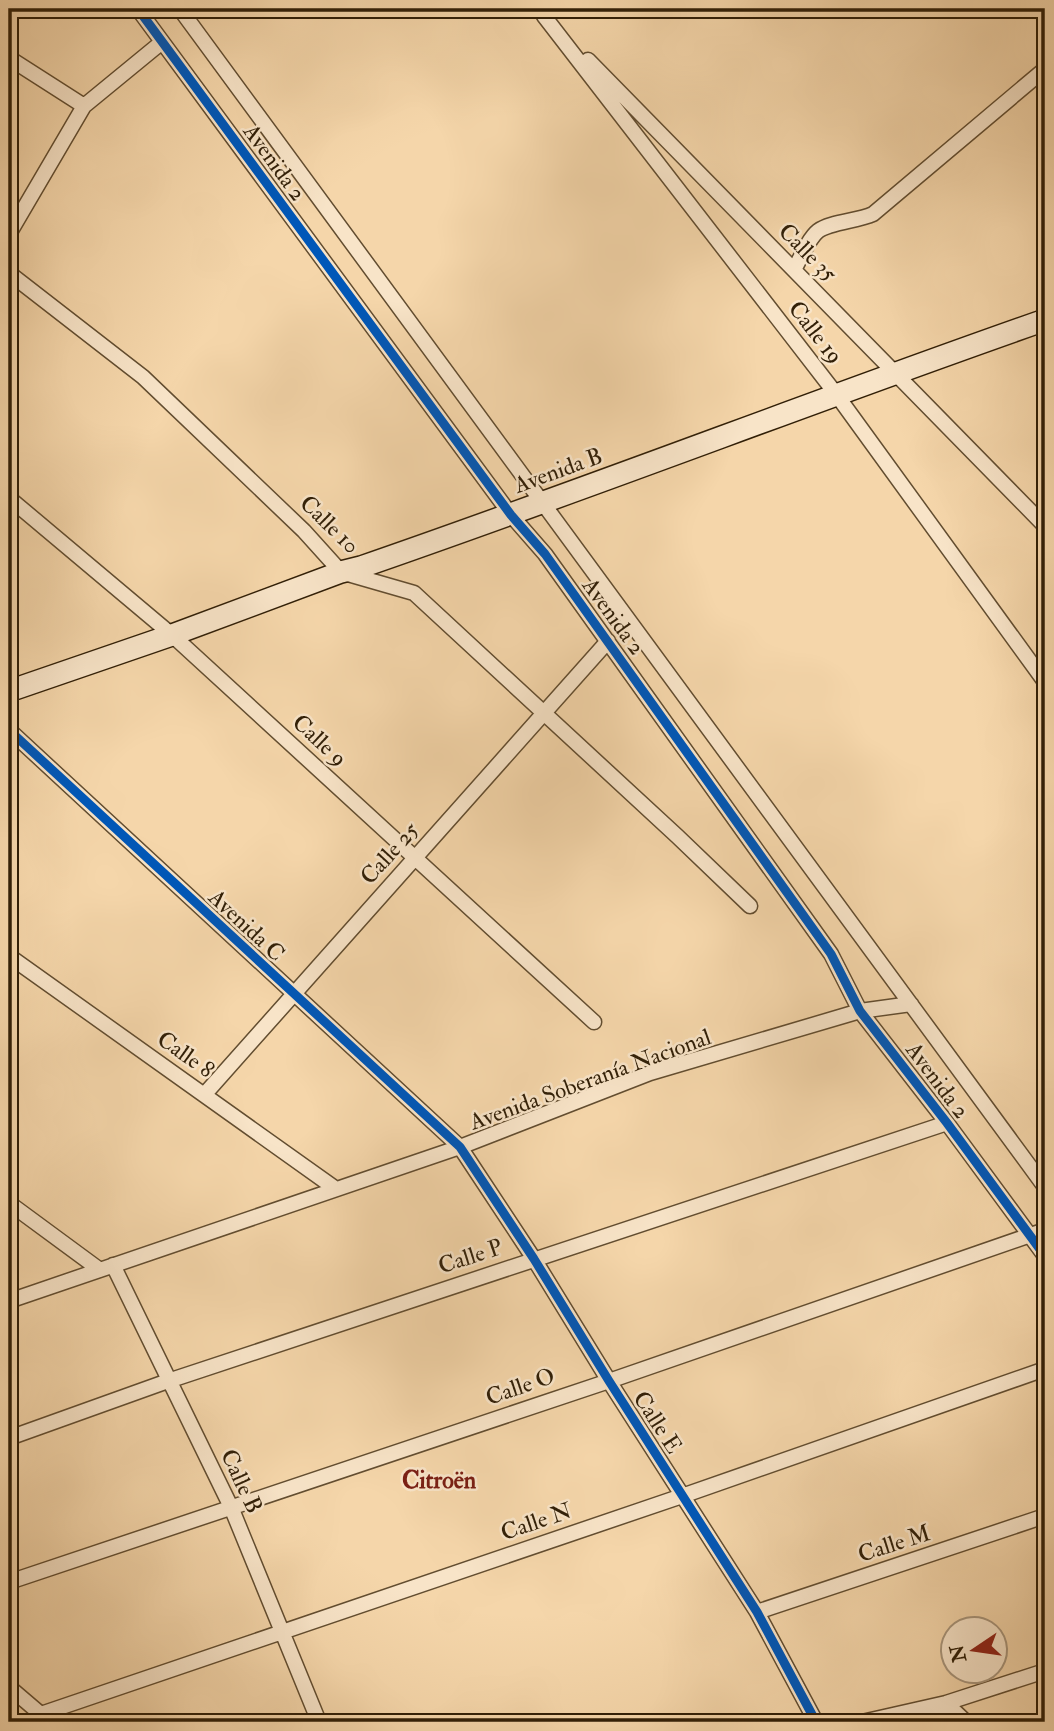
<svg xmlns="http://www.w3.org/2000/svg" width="1054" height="1731" font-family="'IM FELL Double Pica',serif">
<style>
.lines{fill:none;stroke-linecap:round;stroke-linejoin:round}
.street-casing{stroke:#624d30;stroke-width:17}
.secondary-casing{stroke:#311f07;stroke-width:24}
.street{stroke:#f8e4c8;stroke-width:14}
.secondary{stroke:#f8e4c8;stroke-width:21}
.cycleway-casing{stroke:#f8e4c8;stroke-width:13}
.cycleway{stroke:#0057b8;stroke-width:9}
.labels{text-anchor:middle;stroke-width:5;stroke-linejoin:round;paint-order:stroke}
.street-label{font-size:23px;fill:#311f07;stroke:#f8e4c8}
.neighbourhood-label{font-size:24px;font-weight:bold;fill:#7a1f14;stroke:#f8e4c8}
</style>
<rect width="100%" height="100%" fill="#f5d6aa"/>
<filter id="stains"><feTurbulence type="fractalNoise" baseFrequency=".00286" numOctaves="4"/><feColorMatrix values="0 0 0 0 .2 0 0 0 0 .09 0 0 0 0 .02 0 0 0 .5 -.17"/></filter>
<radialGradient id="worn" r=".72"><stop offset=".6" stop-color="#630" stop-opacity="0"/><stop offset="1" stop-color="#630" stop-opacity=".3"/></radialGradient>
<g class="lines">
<g class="street-casing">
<path id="street" d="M138,9L511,515L545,554L831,954L860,1011L947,1123L1045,1256
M180,9L1045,1187
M544,16L836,394L1045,682
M9,58L84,106
M588,60L1045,526
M9,234L84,106L162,42
M794,270C800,259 809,238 818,231C830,222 858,221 873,214L1045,69
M9,273L143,377L304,531L341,572L414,593L677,836L750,906
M9,498L172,635L594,1022
M9,730L460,1147L534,1259L609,1381L757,1612L816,1722
M9,956L336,1189
M204,1095L608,641
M9,1203L100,1270
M113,1265L231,1507L319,1722
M9,1301L460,1147L650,1073L860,1011L911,1004
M9,1438L168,1381L947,1123
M9,1582L609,1381L1045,1230
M757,1612L1045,1516
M9,1687L50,1722
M41,1714L682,1496L1045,1369
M862,1722L946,1703L1045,1671
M930,1722L946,1703L966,1722"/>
</g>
<g class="secondary-casing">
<path id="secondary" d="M9,691L172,635L341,572L361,567C590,488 816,400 1045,320"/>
</g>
<use href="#street" class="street"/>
<use href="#secondary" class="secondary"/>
<g class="cycleway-casing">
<path id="cycleway" d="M138,9L511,515L545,554L831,954L860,1011L947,1123L1045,1256
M9,730L460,1147L534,1259L609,1381L757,1612L816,1722"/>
</g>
<use href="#cycleway" class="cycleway"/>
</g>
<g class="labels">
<g class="street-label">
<text transform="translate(275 162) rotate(54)" y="8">Avenida 2</text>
<text transform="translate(808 252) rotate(45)" y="8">Calle 35</text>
<text transform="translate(816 332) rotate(52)" y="8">Calle 19</text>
<text transform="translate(558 470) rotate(-20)" y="8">Avenida B</text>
<text transform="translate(330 524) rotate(44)" y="8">Calle 10</text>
<text transform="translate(614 616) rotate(54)" y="8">Avenida 2</text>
<text transform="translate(320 740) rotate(43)" y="8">Calle 9</text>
<text transform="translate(389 853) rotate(-48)" y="8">Calle 25</text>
<text transform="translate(247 925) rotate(43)" y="8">Avenida C</text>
<text transform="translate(186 1054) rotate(35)" y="8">Calle 8</text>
<text transform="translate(590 1079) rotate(-20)" y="8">Avenida Soberanía Nacional</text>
<text transform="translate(938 1080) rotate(53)" y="8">Avenida 2</text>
<text transform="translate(470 1256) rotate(-18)" y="8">Calle P</text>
<text transform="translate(520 1386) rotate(-19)" y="8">Calle O</text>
<text transform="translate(658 1422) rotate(57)" y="8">Calle E</text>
<text transform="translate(242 1481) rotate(65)" y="8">Calle B</text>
<text transform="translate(536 1521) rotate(-19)" y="8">Calle N</text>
<text transform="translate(894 1543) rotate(-18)" y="8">Calle M</text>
</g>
<g class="neighbourhood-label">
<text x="439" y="1488">Citroën</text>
</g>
</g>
<rect width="1054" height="1731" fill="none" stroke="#f5d6aa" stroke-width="35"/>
<rect x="10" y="10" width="1033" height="1710" fill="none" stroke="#311f07" stroke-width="3.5"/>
<rect x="18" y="18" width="1019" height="1696" fill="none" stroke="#311f07" stroke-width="2"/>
<g transform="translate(974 1650) rotate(257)"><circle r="33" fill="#f8e4c8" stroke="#a8957b" stroke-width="2"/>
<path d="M0-5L12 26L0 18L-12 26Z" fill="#8f2418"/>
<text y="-10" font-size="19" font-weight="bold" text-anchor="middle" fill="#311f07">N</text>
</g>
<rect width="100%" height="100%" filter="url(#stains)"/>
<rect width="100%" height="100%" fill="url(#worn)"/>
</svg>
